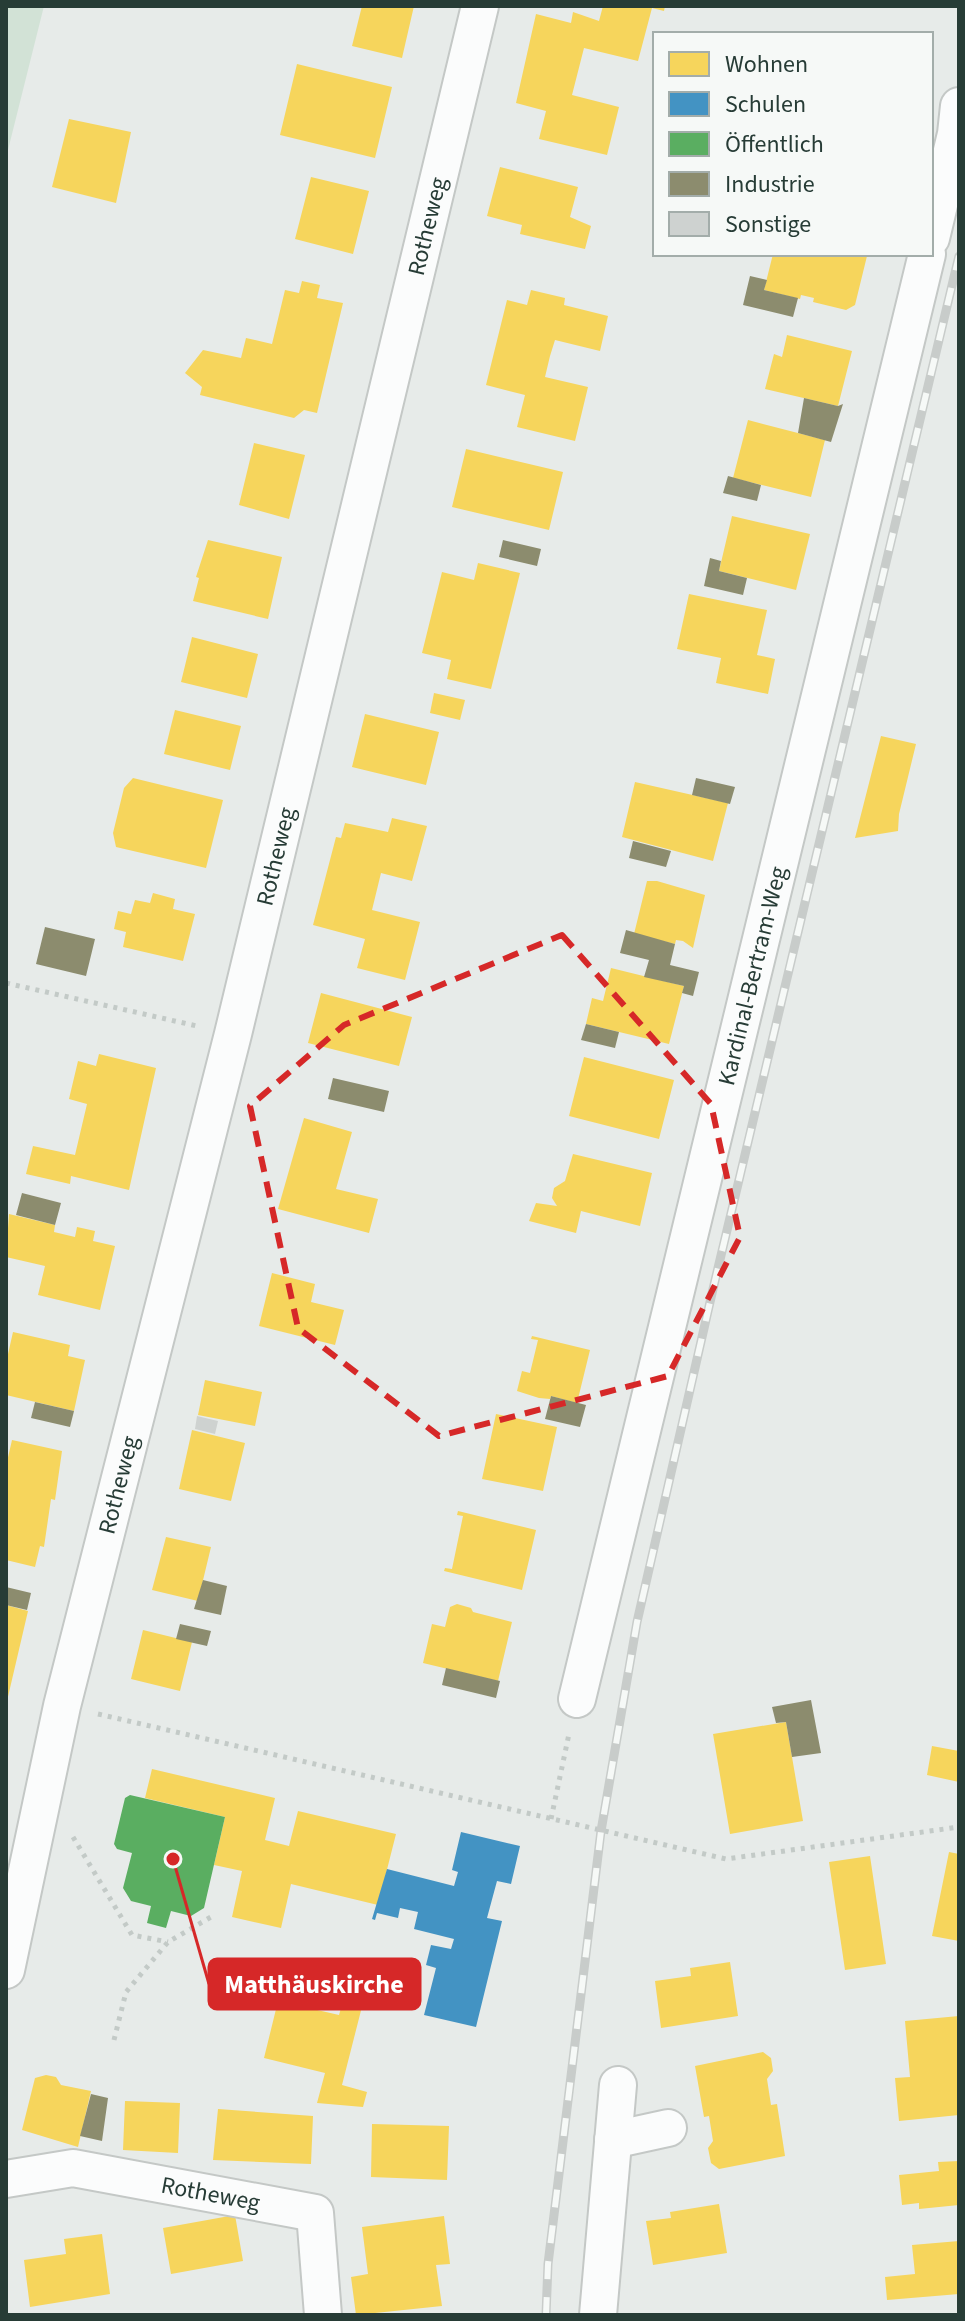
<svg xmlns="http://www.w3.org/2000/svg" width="965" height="2321" font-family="'Source Sans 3',sans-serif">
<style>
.green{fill:#d2e2d6}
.homes{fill:#f6d55c}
.schools{fill:#4393c3}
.public{fill:#5aae61}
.industry{fill:#8c8c6e}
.building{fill:#ced2d0}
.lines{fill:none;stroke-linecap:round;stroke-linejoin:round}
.minor-casing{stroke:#c4c8c6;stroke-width:40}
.path{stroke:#c3cac7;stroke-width:5;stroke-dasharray:4 6;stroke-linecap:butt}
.minor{stroke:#fbfcfc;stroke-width:36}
.rail-casing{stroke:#c8ccca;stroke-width:9}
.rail{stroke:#f6f9f7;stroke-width:6;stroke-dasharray:18;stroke-linecap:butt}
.marked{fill:none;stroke:#d62828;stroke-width:6;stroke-dasharray:16 10;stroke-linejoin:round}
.labels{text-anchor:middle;stroke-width:8;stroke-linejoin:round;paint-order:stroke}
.street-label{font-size:24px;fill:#273c36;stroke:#f6f9f7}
.leader{fill:none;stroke:#d62828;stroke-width:3}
.callout-dot{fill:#d62828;stroke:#f6f9f7;stroke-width:3}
.callout{fill:#d62828;stroke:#d62828;stroke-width:3}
.callout-label{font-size:26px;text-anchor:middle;font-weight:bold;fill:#fff}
</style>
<rect width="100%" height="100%" fill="#e7ebe9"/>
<path class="green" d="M6,6H44L6,158Z"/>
<path class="homes" d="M362,6H414L402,58L352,46Z
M603,6H665L664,11L652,8L638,61L584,48L572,95L619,107L607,155L539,139L546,111L516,103L536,14L571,23L573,12L599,21Z
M297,64L392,87L375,158L280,135Z
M69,119L131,132L116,203L52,187Z
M500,167L578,187L570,217L591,226L585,249L520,234L522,225L487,216Z
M311,177L369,191L353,254L295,239Z
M773,254L867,256L855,305L846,310L813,302L814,298L801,295L800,299L764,290Z
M302,281L320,285L317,298L343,303L317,413L304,410L294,418L200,395L202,387L185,373L203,350L241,358L246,338L272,344L285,290L299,293Z
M531,290L565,298L564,305L608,316L600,351L555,340L550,356L545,377L588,387L575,441L517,427L525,395L486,385L507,300L527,305Z
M787,335L852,351L838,406L765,389L774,354L782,357Z
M748,420L825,440L811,497L733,478Z
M254,443L305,455L289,519L239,505Z
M466,449L563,472L549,530L452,507Z
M732,516L810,534L796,590L719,571Z
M208,540L282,557L268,619L193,601L199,578L196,577Z
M478,563L520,573L491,689L447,679L451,660L422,653L442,572L474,580Z
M689,594L767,610L757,655L775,659L768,694L716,683L721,658L677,649Z
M192,637L258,654L247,698L181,682Z
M434,693L465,700L460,720L430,713Z
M175,710L241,726L230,770L164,754Z
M365,714L439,732L426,785L352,767Z
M881,736L916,744L899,814L898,831L855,838Z
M133,778L223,800L206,868L116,847L113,833L124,788Z
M635,782L728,803L713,861L622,837Z
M392,818L427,826L412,881L381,873L372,910L420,922L405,980L357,968L365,939L313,925L336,837L341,838L345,823L388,832Z
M647,881H657L705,895L693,948L683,941L676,940L675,944L634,934Z
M153,893L175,899L173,909L195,914L183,961L123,947L126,932L114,929L118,911L131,914L135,900L150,903Z
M611,968L684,986L669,1044L586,1024L592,998L603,1001Z
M321,993L412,1017L399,1066L308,1043Z
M99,1054L156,1068L129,1190L71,1176L70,1184L26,1174L33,1146L75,1155L87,1104L69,1099L78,1061L96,1066Z
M584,1057L674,1080L659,1139L569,1116Z
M304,1118L352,1132L336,1189L378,1199L369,1233L278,1209Z
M573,1154L652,1173L640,1226L581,1211L576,1233L529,1221L536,1203L557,1206L552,1198L554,1188L565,1181Z
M9,1214L55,1225L54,1232L75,1237L77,1227L95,1231L93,1241L115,1246L100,1310L38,1295L45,1266L6,1257Z
M272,1273L315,1284L311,1302L344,1310L335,1345L259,1326Z
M13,1332L70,1345L68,1356L85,1360L74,1411L6,1395V1363Z
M532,1336L590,1350L577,1403L551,1396L550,1399L539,1398L517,1391L522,1371L530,1373L538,1340L531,1339Z
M205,1380L262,1392L255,1426L198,1415Z
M496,1414L557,1427L543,1491L482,1479Z
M192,1430L245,1443L231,1501L179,1489Z
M12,1440L62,1451L55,1500L51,1499L44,1547L40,1546L35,1567L6,1560V1466Z
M458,1511L536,1530L522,1590L444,1571L445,1568L452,1569L463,1516L457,1515Z
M166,1537L211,1547L198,1601L152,1590Z
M457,1604L471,1608L473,1612L512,1622L498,1681L423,1663L432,1624L445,1627L450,1607Z
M6,1605L28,1611L7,1701H6Z
M143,1630L192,1642L180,1691L131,1679Z
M786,1722L803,1821L730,1834L713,1734Z
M932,1746L959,1751V1782L927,1775Z
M152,1769L275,1798L265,1840L289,1846L298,1811L396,1834L378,1905L291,1884L281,1928L232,1917L242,1871L214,1865L225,1817L145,1798Z
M949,1852L959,1854V1941L932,1936Z
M870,1856L886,1964L845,1970L829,1862Z
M730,1962L738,2016L661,2028L655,1981L691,1976L690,1968Z
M348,1983L367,1987L342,2085L367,2092L363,2107L317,2103L325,2073L264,2058L278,2001L339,2015Z
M959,2016V2115L899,2121L895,2078L910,2077L905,2021Z
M763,2052L771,2058L773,2071L767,2079L771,2105L777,2104L785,2156L719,2169L711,2163L708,2148L713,2141L709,2116L704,2117L695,2066Z
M46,2075L56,2077L61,2085L91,2091L78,2147L22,2130L35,2078Z
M125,2101L180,2103L178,2153L123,2150Z
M218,2109L313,2116L311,2164L213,2160Z
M372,2124L449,2126L447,2180L371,2177Z
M959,2161V2205L919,2209V2203L902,2205L899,2175L939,2171L938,2162Z
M719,2204L727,2253L653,2265L646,2221L671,2218L670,2212Z
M235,2215L243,2261L171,2274L163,2228Z
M444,2216L450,2264L436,2265L442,2306L356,2315L351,2277L368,2274L362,2227Z
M102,2234L110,2294L30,2307L24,2260L66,2254L64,2239Z
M959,2241V2294L887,2300L885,2277L915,2274L912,2245Z"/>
<path class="schools" d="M461,1832L520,1846L511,1884L497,1881L487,1918L502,1921L476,2027L424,2015L436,1968L426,1965L431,1945L451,1949L454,1939L414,1929L418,1912L400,1908L398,1918L377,1913L375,1920L372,1919L387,1869L454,1886L458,1872L452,1870Z"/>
<path class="public" d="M130,1795L225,1817L204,1908L191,1916L171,1911L166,1928L147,1923L151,1906L131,1901L123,1888L132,1853L117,1849L114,1844L125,1798Z"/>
<path class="industry" d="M750,276L767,280L764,290L798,298L793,317L743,305Z
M804,398L838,406L843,404L831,442L798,433Z
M728,476L761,485L757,501L723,493Z
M503,540L541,549L537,566L499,557Z
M710,558L721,561L719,571L747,578L743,595L704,586Z
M696,778L735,787L730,804L692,795Z
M633,841L671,851L666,867L629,858Z
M45,927L95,939L86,976L36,964Z
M626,930L675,944L670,965L699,972L693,996L682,993L684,986L644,977L649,960L620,953Z
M586,1024L619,1032L615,1048L581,1040Z
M333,1078L389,1091L384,1112L328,1099Z
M22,1193L61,1203L55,1225L16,1215Z
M551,1396L586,1405L580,1427L545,1419Z
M35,1402L74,1411L70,1427L31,1418Z
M203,1580L227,1586L221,1615L194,1609Z
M6,1587L31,1593L27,1610L6,1605Z
M180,1624L211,1631L207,1646L176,1639Z
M446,1668L500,1681L496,1698L442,1685Z
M811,1700L821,1753L792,1757L786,1722L776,1723L772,1707Z
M91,2094L108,2098L102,2141L80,2136Z"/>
<path class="building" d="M197,1416L218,1421L215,1434L195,1429Z"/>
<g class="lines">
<g class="minor-casing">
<g id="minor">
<path d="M931,238L956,134L959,106"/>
<path id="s1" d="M577,1699L927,254"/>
<path id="s2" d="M6,1970L62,1706L233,1034L480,6"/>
<path d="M613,2140L668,2128"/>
<path id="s3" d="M6,2179L73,2168L315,2213L323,2315"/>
<path d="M598,2315L618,2085"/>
</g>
</g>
<path class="path" d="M6,983L197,1026
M98,1714L726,1859L959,1827
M551,1819L569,1734
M73,1837L132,1935L168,1942
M114,2040L126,1992L168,1942L211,1917"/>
<use href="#minor" class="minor"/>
<g class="rail-casing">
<path id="rail" d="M546,2315L548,2264L601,1831L637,1622L713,1289L959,256"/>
</g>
<use href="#rail" class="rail"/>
</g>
<path class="marked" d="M562,935L711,1104L740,1237L668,1376L439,1436L298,1328L250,1106L344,1025Z"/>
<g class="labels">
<g class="street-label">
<text dy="8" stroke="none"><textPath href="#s2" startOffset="1794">Rotheweg</textPath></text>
<text dy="8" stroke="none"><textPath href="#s2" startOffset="1146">Rotheweg</textPath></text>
<text dy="8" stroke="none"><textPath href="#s1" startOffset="744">Kardinal-Bertram-Weg</textPath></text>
<text dy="8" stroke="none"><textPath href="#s2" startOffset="498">Rotheweg</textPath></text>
<text dy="8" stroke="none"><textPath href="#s3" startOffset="208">Rotheweg</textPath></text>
</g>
</g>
<path class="leader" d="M173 1859L209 1984"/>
<circle class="callout-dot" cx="173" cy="1859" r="8"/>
<rect class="callout" x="209" y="1959" width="211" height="50" rx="8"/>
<g class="callout-label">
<text x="314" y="1993">Matthäuskirche</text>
</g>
<rect width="965" height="2321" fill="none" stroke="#273c36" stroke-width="16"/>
<rect x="653" y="32" width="280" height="224" fill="#f6f9f7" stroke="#a3adaa" stroke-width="2"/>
<rect x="669" y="52" width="40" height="24" fill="#f6d55c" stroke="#a3adaa" stroke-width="2"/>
<text x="725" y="72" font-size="24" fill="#273c36">Wohnen</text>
<rect x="669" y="92" width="40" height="24" fill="#4393c3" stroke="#a3adaa" stroke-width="2"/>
<text x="725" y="112" font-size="24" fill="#273c36">Schulen</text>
<rect x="669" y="132" width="40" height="24" fill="#5aae61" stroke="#a3adaa" stroke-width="2"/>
<text x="725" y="152" font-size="24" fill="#273c36">Öffentlich</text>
<rect x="669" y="172" width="40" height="24" fill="#8c8c6e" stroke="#a3adaa" stroke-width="2"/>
<text x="725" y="192" font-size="24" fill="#273c36">Industrie</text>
<rect x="669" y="212" width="40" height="24" fill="#ced2d0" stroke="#a3adaa" stroke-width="2"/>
<text x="725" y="232" font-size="24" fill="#273c36">Sonstige</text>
</svg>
